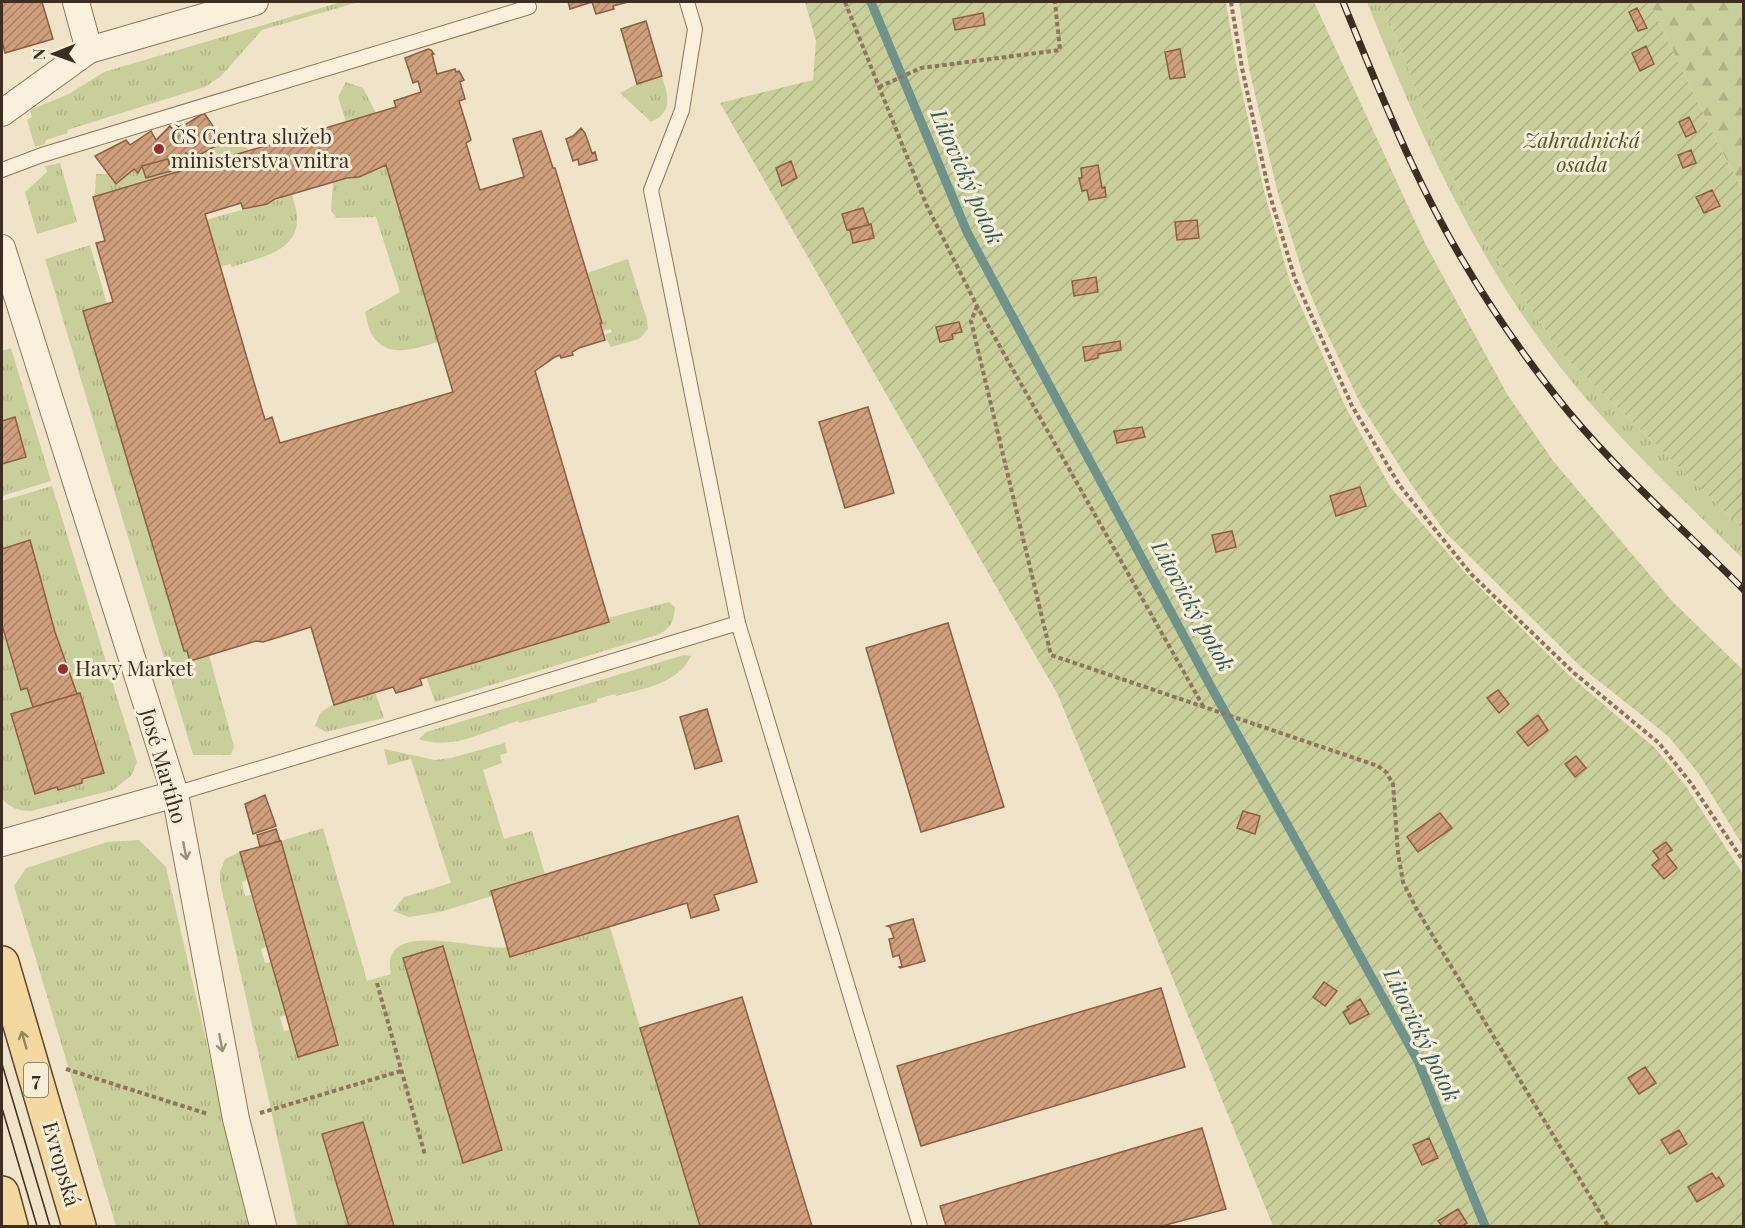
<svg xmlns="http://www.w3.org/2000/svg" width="1745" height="1228" font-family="'Playfair Display',serif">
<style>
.grass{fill:url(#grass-tufts);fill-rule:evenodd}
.forest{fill:url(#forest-firs)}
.garden{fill:url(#garden-furrows)}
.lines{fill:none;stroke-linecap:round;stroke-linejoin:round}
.stream{stroke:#6f938a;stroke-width:9}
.building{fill:url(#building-hatch);stroke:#8d5f41;stroke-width:1.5;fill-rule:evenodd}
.service-casing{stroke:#8d765c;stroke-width:16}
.minor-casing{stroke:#8d765c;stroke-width:28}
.primary-casing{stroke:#5b4430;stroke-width:36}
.path{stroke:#8d765c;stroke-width:4;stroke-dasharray:4.5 3;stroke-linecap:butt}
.service{stroke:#faf1dc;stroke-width:14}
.minor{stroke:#faf1dc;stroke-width:26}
.primary{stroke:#f3d9a0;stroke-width:33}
.tram{stroke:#3d2e20;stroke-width:1.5}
.rail-casing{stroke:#3d2e20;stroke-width:7}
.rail{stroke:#f7eed8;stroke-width:4.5;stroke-dasharray:14;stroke-linecap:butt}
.oneway{stroke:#9c907e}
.oneway2{stroke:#988460}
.poi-dot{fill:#9e2a2b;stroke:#f7eed8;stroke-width:2}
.labels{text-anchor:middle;stroke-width:6;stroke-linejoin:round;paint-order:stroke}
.shield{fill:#f7eed8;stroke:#756857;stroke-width:1.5}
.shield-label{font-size:20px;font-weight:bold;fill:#3d2e20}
.poi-label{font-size:21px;fill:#3d2e20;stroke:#f7eed8;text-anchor:start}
.park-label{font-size:21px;font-style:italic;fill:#4d5a26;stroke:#f7eed8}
.street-label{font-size:21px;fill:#3d2e20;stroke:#f7eed8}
.water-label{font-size:22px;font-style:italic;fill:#2f5d5a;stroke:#f7eed8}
</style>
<defs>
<pattern id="grass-tufts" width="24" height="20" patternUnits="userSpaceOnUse" patternTransform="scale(1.5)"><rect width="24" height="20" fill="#c9cf9b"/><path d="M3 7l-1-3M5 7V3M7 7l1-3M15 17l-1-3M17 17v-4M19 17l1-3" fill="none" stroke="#aeb285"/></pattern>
<pattern id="forest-firs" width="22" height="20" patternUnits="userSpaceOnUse" patternTransform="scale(1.5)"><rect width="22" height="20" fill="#c9cf9b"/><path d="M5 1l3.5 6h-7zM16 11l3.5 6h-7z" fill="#aeb285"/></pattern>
<pattern id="garden-furrows" width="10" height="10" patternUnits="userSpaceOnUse" patternTransform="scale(1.5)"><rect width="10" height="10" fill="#c9cf9b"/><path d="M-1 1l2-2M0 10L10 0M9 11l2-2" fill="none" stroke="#aeb285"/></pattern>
<pattern id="building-hatch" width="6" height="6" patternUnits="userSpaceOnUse" patternTransform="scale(1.5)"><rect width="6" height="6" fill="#cf9f7d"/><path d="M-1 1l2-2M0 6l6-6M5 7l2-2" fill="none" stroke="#a98266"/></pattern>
</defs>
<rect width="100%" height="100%" fill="#f0e4c8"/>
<path class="grass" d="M341,2H359L262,30L221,76L205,87L67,130L68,133L46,140L45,144L35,147L27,120L32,117L30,110L69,94L104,72Z
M1367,2H1381L1403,54L1431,132L1483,239L1561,353L1743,529V559C1686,502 1625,446 1573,383C1481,271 1420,136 1367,2Z
M662,76C668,97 674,111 651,122L620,93L637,84Z
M346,82L363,88L376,113L346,122L338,97Z
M237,139L250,151L93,197L95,192L96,174H119L142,166L146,178L171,171L168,159Z
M60,163L77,222L37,234L25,192L47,172L45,166Z
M386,165L438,342C416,348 388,360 372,335C368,329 367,319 365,312L400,292L376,217L337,218L331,211L333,182L359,177Z
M292,194C294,202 297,210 297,217C299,252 258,258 232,267L230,264L220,267L206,220C226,214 246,209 266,204C274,202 283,197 292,194Z
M90,245L107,304L83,311L184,651H187L190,661L209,655L234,746L231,755H193L45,259Z
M628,259L647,320L648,329L639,339L611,347L604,335L612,332L610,329L603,331L600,323L602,322L587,273Z
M11,348L51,481L2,496V464L26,457L15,418L2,421V351Z
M52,486L137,762L131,776L113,790L31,811C18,811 11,808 2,799V625L21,689L27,688L33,707L11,714L35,793L57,787L59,790L82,783V779L104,772L80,694H77L55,632L30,540L2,549V501Z
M669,602L675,607C674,620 672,627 660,634L435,702L426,677L609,622L608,618Z
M684,655L691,656C678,684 642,689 616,696L615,694L597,699V702L519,723L518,721C487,730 454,751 419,739L426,732Z
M375,692L384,718L326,732L315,726L320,713L330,706Z
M505,743L507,753L500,755L502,763L483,770L504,839L532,831L545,874L491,891L492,896L440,912L409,917L393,911L404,897L451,883L411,759L388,765L384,749L435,760L451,758Z
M323,828L367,981L391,974C377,916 482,952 507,947L511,958L610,927L700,1226H394L363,1122L322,1134L349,1226H297L220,882V872L225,859L240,852L247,880L242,882L245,896L251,895L266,947L261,949L265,963L271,962L286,1015L280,1017L284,1031L290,1030L299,1057L338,1045L281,841ZM443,946L502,1150L463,1162L403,959Z
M139,840L166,867L249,1226H116L14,886L26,868L107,842Z"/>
<path class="forest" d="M1649,2H1743V190L1721,150Z"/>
<path class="garden" d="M805,2H1226L1237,69L1264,191L1290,282L1346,408L1391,488L1468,576L1570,676L1655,748L1685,785L1743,874V1226H1273L1058,695L720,103L813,80L816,41Z
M1239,2H1314L1426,245L1507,394L1554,462L1671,600L1743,670V846L1699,774L1668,736L1581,667L1445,532L1411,484L1361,405L1324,327L1304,278L1277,190L1249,68Z
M1381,2H1649L1721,150L1743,190V529L1561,353L1483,239L1431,132L1403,54Z"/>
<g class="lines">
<path class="stream" d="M871,2L967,232L1210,685L1418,1061L1485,1226"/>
</g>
<path class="building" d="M2,2H42L53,39L5,53L2,41Z
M568,2H628L613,6L614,9L596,14L592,2L570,9Z
M1637,8L1647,28L1638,31L1629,12Z
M983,13L985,25L955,30L953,19Z
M646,21L662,76L637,84L621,29Z
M1646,46L1654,64L1640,71L1632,53Z
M428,49L431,50L434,54H432L437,74L455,69L456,72L459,71L464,80L460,82L465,99L459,101L471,140L466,143L480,190L524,177L513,139L541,131L553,168H555L602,323H600L605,340L579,348L572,352L573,355L561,358L560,355L555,357L535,371L609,622L420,679L422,685L396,693L393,687L334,705L311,627L263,642L256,641L190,661L187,651H184L83,311L113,302L96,243L105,241L93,197L396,107L394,101L421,92L418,81L413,83L405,58ZM386,165L453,392L280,443L272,417L265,420L205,214L241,203L243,209L267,204L275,199L347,178L359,177Z
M1180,49L1185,77L1170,79L1165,52Z
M204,113L224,142L191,159L186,153L171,171L168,159L142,166L138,173L134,169L116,184L95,156L126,140L130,145L151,131L156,140L170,126L175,131Z
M1689,117L1696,132L1686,137L1679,122Z
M581,128L585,133L592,153L595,152L597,160L579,165L578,159L573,161L566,139L573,136Z
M1691,150L1696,163L1683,168L1678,155Z
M168,159L171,171L146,178L142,166Z
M791,161L797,178L782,186L776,168Z
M1098,165L1102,188L1105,187L1106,197L1089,200L1087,190L1082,191L1079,178H1082L1081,168Z
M1712,190L1720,206L1704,213L1696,197Z
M863,208L869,225L847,230L842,214Z
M1197,220L1199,238L1177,240L1175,222Z
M871,224L874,238L853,243L850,230Z
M1096,277L1098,292L1074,296L1072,281Z
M959,322L962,332L952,334L953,339L940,342L936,327Z
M1120,341L1121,350L1098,354V358L1085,361L1083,347Z
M868,407L894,493L845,508L819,422Z
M15,417L26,457L2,464V421Z
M1142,427L1145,437L1117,443L1114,431Z
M1360,487L1366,506L1336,516L1330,496Z
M1232,531L1236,547L1216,552L1212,535Z
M30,540L55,632L77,694L33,707L27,688L21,690L2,625V549Z
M948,623L1004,807L921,832L866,648Z
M1498,690L1509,704L1499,713L1487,698Z
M80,693L104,773L82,779V783L58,790L57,787L35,794L11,714Z
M707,709L722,761L695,769L680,717Z
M1538,715L1548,730L1528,746L1517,732Z
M1576,756L1586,768L1575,777L1565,764Z
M265,795L276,826L253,834L245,804Z
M1243,811L1260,816L1255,834L1237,828Z
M1440,813L1452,828L1418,852L1407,837Z
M738,816L757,882L714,895L719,910L691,918L687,903L510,957L491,891Z
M276,829L280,841L260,847L257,835Z
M281,841L338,1045L298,1057L240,852Z
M1666,842L1672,850L1666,854L1677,868L1664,879L1652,865L1659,859L1653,851Z
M913,919L925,961L900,968L899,967L902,966L899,955L893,957L889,939L894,938L890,927L887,926Z
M443,946L502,1150L463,1163L403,958Z
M1324,982L1337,991L1325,1006L1313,997Z
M1161,988L1185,1067L921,1146L897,1066Z
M742,997L812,1226H700L640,1028Z
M1360,999L1369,1014L1350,1024L1343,1012L1349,1009L1347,1007Z
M1645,1067L1656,1083L1639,1094L1628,1078Z
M363,1122L394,1226H349L322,1134Z
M1202,1128L1226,1209L1162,1226H946L940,1206Z
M1679,1130L1687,1144L1670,1154L1661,1140Z
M1429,1138L1438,1158L1422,1165L1413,1145Z
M1712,1173L1716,1179L1719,1177L1724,1186L1697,1202L1688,1187Z
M1458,1209L1467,1223L1462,1226H1442L1438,1221Z"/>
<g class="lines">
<g class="service-casing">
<path id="service" d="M687,2L695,29L682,110L651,190L738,623L920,1226
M2,170L42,155L529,7
M175,794L738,623"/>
</g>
<g class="minor-casing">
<path id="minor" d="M76,2L89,50
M2,113L89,50L255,2
M2,248L175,794L236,1119L263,1226
M2,843L175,794"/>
</g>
<g class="primary-casing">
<path id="primary" d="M2,963L79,1226
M2,1193L11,1226"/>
</g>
<path class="path" d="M845,2L926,204L977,306L1203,706
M1231,2L1242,68L1269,192L1295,279L1352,406L1400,486L1471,574L1574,673L1659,743L1690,782L1744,862
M879,87L921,68L1060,50L1055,2
M977,306L971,321L1051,655L1378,766L1386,772L1393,784L1398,853L1403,882L1416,908L1608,1226
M377,983L425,1155
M66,1069L208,1114
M260,1113L401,1071"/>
<use href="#service" class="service"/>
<use href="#minor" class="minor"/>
<use href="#primary" class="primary"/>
<path class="tram" d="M2,1064L50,1226
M2,1108L37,1226"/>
<g class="rail-casing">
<path id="rail" d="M1343,2C1365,56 1387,111 1412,164C1450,246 1499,324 1555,395C1610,466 1681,526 1744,590"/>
</g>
<use href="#rail" class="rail"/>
</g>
<defs><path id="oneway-shaft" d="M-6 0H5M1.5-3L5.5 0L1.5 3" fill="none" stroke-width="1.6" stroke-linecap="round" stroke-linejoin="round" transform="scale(1.5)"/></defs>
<g class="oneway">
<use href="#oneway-shaft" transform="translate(185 851) rotate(79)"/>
<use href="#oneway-shaft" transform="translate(221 1043) rotate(79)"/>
</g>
<use class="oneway2" href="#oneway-shaft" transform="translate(24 1040) rotate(-106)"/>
<g class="poi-dot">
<circle cx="159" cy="149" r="6"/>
<circle cx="63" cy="669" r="6"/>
</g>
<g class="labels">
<rect class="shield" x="24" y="1063" width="24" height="34" rx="4.5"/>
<g class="shield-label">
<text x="36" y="1087">7</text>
</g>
<g class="poi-label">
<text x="171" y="144">ČS Centra služeb<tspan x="171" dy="24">ministerstva vnitra</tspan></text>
<text x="75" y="676">Havy Market</text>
</g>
<g class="park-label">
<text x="1582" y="148">Zahradnická<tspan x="1582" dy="24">osada</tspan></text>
</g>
<g class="street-label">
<text transform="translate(163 766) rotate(74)" y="7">José Martího</text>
<text transform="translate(61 1164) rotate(74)" y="7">Evropská</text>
</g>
<g class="water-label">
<text transform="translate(967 177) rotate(66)" y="8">Litovický potok</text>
<text transform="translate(1193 606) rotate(61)" y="8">Litovický potok</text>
<text transform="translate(1422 1035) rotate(64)" y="8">Litovický potok</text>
</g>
</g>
<rect width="1745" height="1228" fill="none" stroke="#3d2e20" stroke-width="6"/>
<g transform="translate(54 54) rotate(269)" stroke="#f7eed8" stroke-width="4.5" paint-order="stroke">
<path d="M0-4.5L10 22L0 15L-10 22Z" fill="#3d2e20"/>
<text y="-9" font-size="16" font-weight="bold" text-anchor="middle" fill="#3d2e20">N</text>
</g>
</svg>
